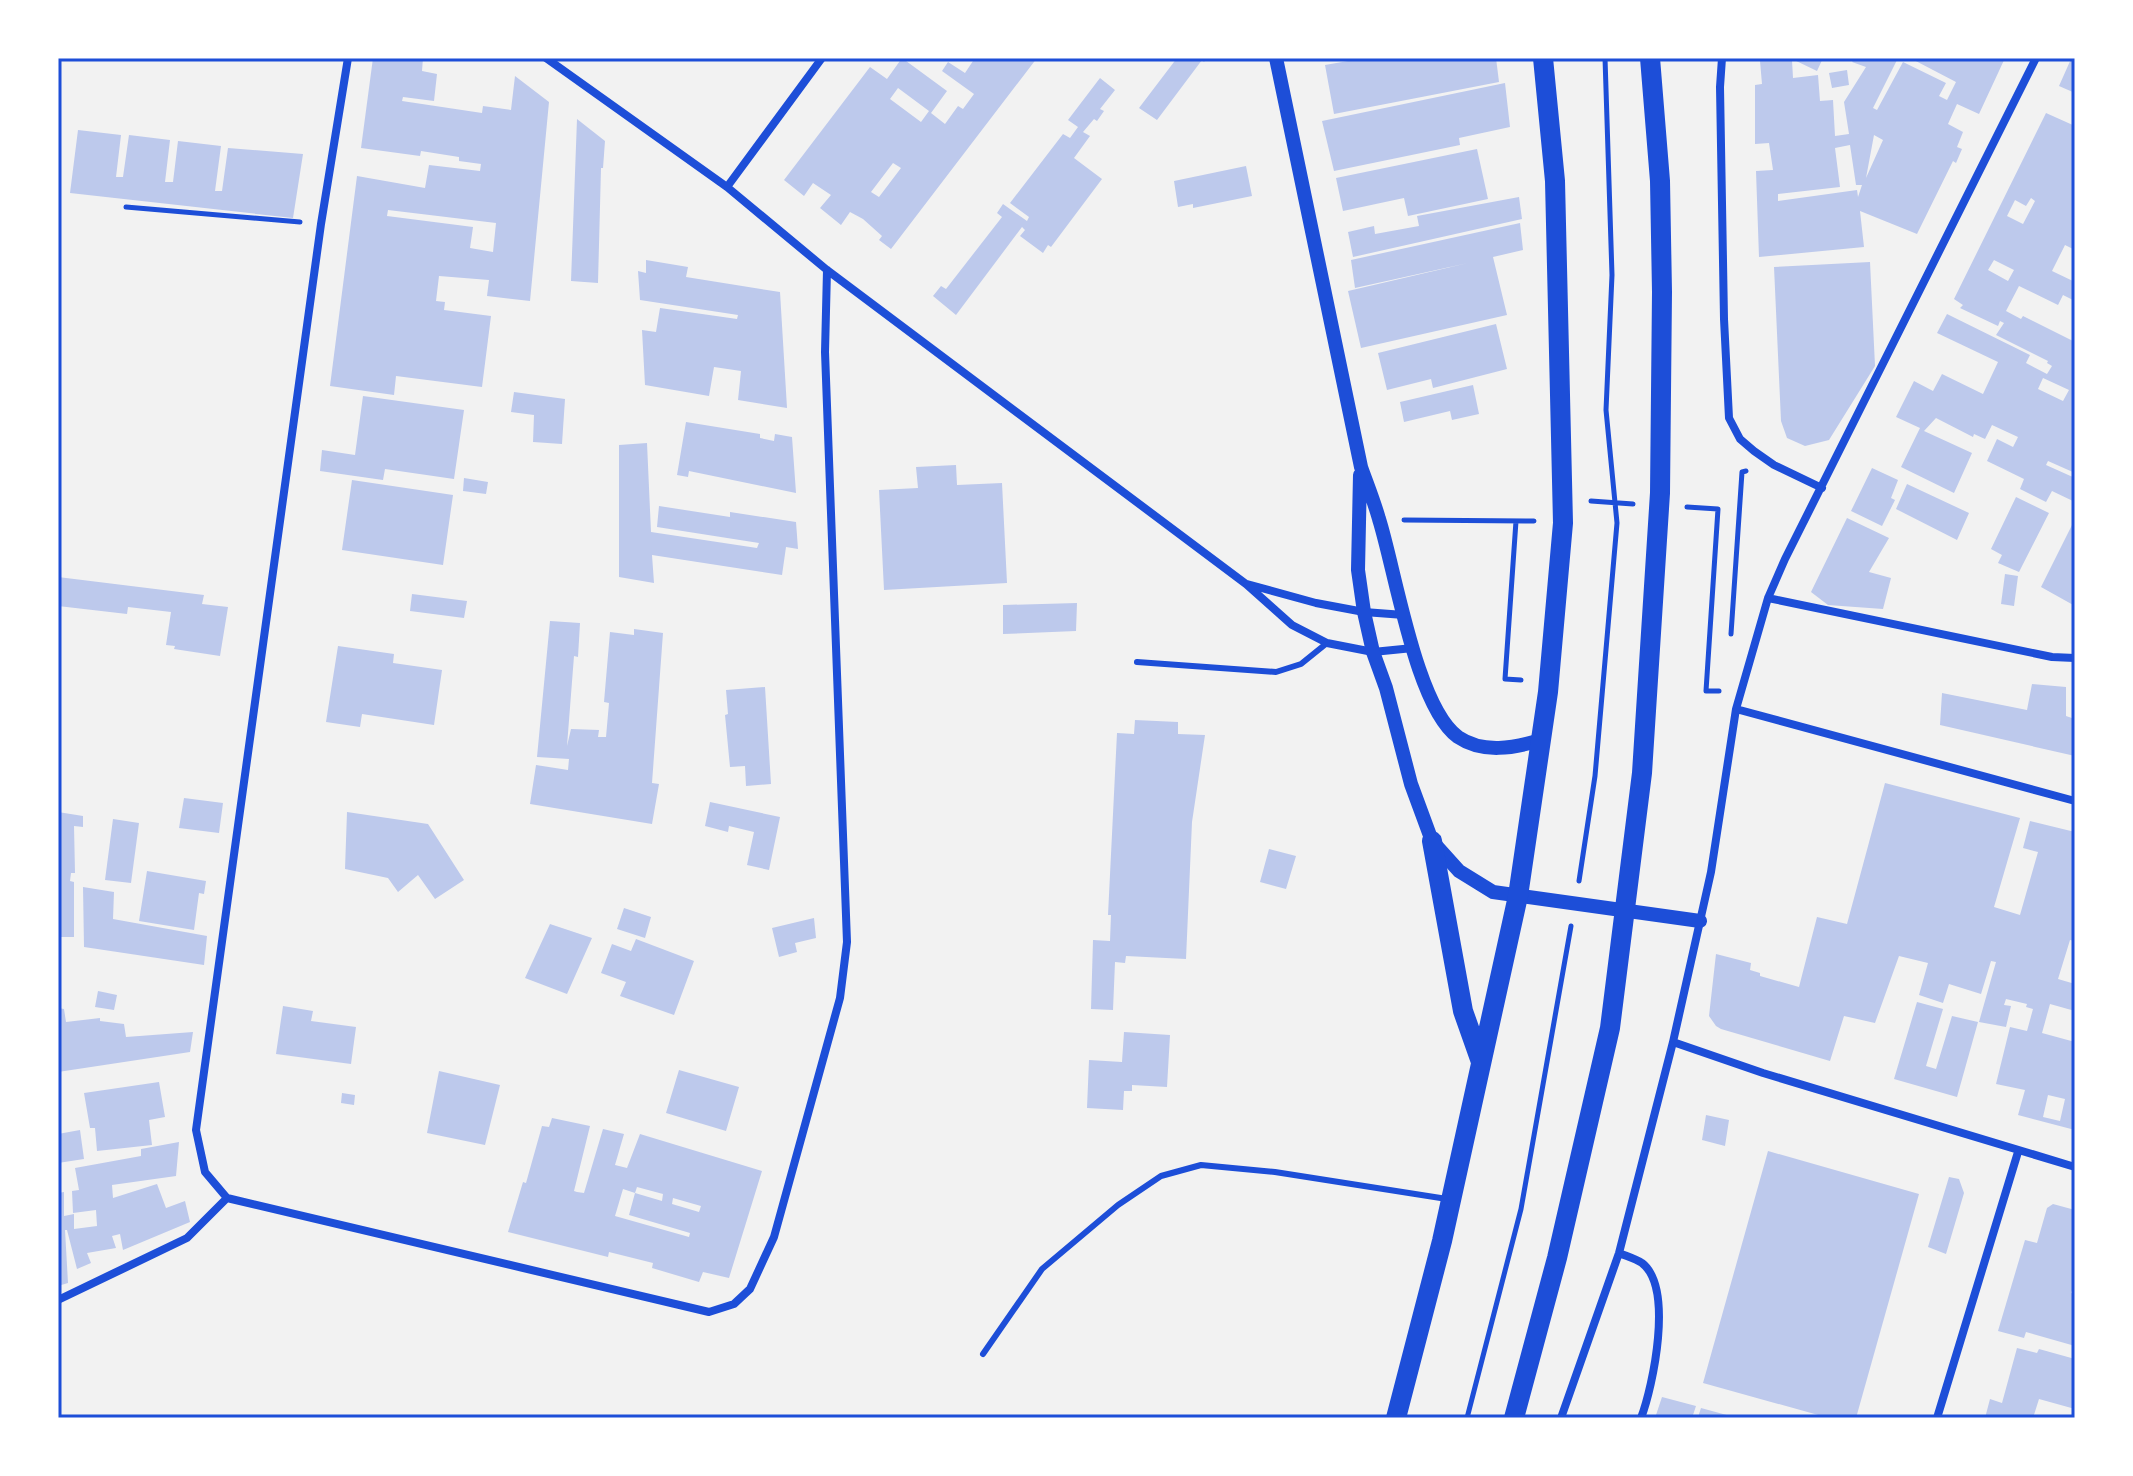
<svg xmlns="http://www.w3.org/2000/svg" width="2133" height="1476" font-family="Arial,sans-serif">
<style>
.building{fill:#bdc9ec;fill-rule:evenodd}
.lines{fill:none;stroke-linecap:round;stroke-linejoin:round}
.path{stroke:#1d4ed8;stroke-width:5}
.service{stroke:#1d4ed8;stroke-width:6}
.minor{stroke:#1d4ed8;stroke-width:8}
.tertiary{stroke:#1d4ed8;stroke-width:14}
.primary{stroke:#1d4ed8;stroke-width:20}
.neatline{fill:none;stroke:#1d4ed8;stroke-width:3}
</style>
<rect width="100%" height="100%" fill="#f2f2f2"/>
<path class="building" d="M373,58H423L422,71L437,74L434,101L403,97L402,101L482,113L483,106L511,110L515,76L549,102L530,301L487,296L489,280L439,276L436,301L445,302L444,310L491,316L482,387L396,376L394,395L330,386L357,176L425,188L429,165L480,171L481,164L459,161V157L421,151L420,156L361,148ZM388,210L496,223L493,252L470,248L473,227L387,216Z
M902,58L947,91L931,113L945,124L958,106L963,109L974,94L942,71L948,62L965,73L975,58H1037L891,249L879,240L882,236L863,219L850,212L841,225L820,208L831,195L813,183L804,196L784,180L870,67L887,79ZM898,88L929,111L921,122L890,99ZM893,163L901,168L879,197L871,192Z
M1177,58H1207L1204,62L1202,60L1157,120L1139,108Z
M1365,58H1496L1499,82L1334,114L1325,65Z
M1790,58H1823L1817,71Z
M1855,58H1898L1873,108L1877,110L1903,62L1946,83L1939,96L1947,100L1956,82L1910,58H2005L1979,114L1957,104L1948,124L1963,132L1957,147L1962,149L1956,163L1953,161L1917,234L1860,211L1864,247L1759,257L1756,171L1773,170L1769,143L1755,144V85L1762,84L1760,61L1792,60L1793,78L1818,75L1820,101L1833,100L1835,136L1849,134L1844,102L1866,67L1852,62ZM1874,135L1883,140L1866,178ZM1850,145L1856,185H1862L1858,197L1857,190L1778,201V194L1840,187L1835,148Z
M2071,59L2075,61V93L2059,86Z
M1847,70L1849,85L1832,88L1829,73Z
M1100,78L1115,90L1100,109L1104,111L1097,121L1094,119L1083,132L1090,136L1074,158L1102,179L1051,247L1048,245L1043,253L1020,236L1025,230L1022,227L956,315L933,296L941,286L946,289L1002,217L997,213L1003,204L1027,221L1029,217L1010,203L1063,134L1070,138L1078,127L1068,120Z
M1505,83L1510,127L1459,138L1460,145L1334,171L1322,121Z
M2046,113L2075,126V250L2065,245L2052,271L2075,282V301L2063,295L2058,305L2019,286L2006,311L2021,319L2023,316L2075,342V435L2073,440L2075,441V473L2048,461L2046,465L2075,478V502L2052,491L2046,502L2020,489L2024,479L1987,461L1997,439L2013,447L2018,437L1992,425L1985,439L1974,434L1973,437L1936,418L1924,431L1972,453L1954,493L1901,467L1920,428L1896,417L1914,381L1933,391L1942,374L1983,394L1998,362L1937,333L1947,314L2030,355L2026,363L2047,374L2052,366L2047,363L2048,361L1996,335L2004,323L2000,321L1998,326L1960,308L1963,305L1954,299ZM2031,198L2035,201L2023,224L2007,216L2015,200L2026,206ZM1994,260L2014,270L2008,281L1988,270ZM2043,378L2069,390L2063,401L2038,389Z
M577,119L605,141L603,168H601L598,283L571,281Z
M78,130L121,135L116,177H123L129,135L170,140L165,182H173L178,141L221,146L215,191H222L228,148L303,154L293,218L70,193Z
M1477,149L1488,199L1408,216L1404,198L1343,211L1336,178Z
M1246,166L1252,196L1193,208V204L1178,207L1174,181Z
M1519,197L1522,219L1353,257L1348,232L1374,226L1375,234L1419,226L1417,216Z
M1520,223L1523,250L1493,257L1507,315L1361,348L1348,291L1468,263L1355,288L1351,260Z
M646,260L688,267L686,277L780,292L787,408L738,400L741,371L714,367L709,396L645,385L642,330L656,332L660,308L737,319L738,315L640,300L638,271L646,273Z
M1870,262L1875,366L1829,440L1805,446L1787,438L1781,421L1774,267Z
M1496,324L1507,369L1433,388L1431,379L1387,390L1378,353Z
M1473,385L1479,414L1452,420L1450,411L1404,422L1400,402Z
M514,392L565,399L562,444L533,442L534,415L511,412Z
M363,396L464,410L454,479L385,469L383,480L320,471L322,450L355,455Z
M686,422L760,434V438L774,441L775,434L792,437L796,493L689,471L688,477L677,475Z
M647,443L651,532L757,548L759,543L657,527L659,506L730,517V512L796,522L798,549L786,547L782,575L652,555L654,583L619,577V445Z
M956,465L957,485L1002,483L1007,583L884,590L879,490L918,488L916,467Z
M1872,468L1898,480L1891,498L1895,500L1882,526L1851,511Z
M464,478L488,482L486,494L463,491Z
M352,480L453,495L443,565L342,550Z
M1907,484L1969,513L1957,540L1896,509Z
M2016,497L2049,513L2019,572L1998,563L2002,555L1991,549Z
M1847,518L1889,538L1869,572L1891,578L1883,609L1828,605L1811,592Z
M2075,519V606L2041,587Z
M2005,574L2018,576L2014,606L2001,604Z
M58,577L204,595L202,604L228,607L220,656L174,649L175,646L166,645L171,612L128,607L127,614L58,606Z
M412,594L467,601L464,618L410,611Z
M1077,603L1076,631L1003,634V605Z
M550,621L580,623L578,657L574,656L567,746L571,729L599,730L598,737H606L609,703L604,702L610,632L634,635V629L663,633L652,783L659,784L652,824L530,804L536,765L568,770L569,759L537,757Z
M338,646L394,654L393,663L442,670L434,725L362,714L360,727L326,722Z
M2032,684L2066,687V716L2075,719V756L1940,725L1942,693L2027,710Z
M765,687L771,784L746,786L745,766L730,767L725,715L728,714L726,690Z
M1135,720L1178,722V734L1205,735L1192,822L1186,959L1126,956L1125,963L1115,962L1113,1010L1091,1009L1093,940L1110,941L1111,915H1108L1117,733L1134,734Z
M1885,783L2020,818L1994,907L2020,915L2038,852L2023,848L2030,821L2075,832V941L2070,940L2058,979L2075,984V1011L2050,1004L2042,1033L2075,1042V1130L2018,1115L2025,1090L1996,1084L2010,1027L2027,1031L2033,1009L2026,1007L2027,1004L2006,999L2004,1005L2011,1006L2006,1027L1979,1022L1996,962L1991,961L1981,994L1949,984L1943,1003L1919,995L1928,963L1899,956L1875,1023L1844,1016L1830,1061L1721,1029L1716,1026L1709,1016L1716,954L1751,963L1750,970L1760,973V976L1799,987L1817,917L1847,924ZM2048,1095L2065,1099L2060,1121L2043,1117Z
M184,798L223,803L219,833L179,828Z
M710,802L780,817L769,870L747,865L754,832L729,826L728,832L705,826Z
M58,812L83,816V827L74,826L75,873H71L70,881L74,882V937H58Z
M347,812L428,824L464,880L435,899L418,875L398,892L388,878L345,869Z
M113,819L139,823L131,883L105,880Z
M1269,849L1296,856L1286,889L1260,882Z
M147,871L206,881L204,894L199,893L194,930L139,921Z
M83,887L114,892L113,919L207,936L204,965L84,947Z
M624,908L651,917L645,938L617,929Z
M814,918L816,938L795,943L797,952L779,957L772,928Z
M550,924L592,938L567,994L525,978Z
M636,939L694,961L674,1015L620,996L626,982L601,973L612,944L631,951Z
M98,991L117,995L114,1010L95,1007Z
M1917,1002L1943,1009L1926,1066L1936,1069L1952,1016L1978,1022L1957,1097L1894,1079Z
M283,1006L313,1011L311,1021L356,1027L351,1064L276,1054Z
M58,1008L64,1009L66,1022L100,1018V1021L124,1024L126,1037L193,1032L190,1052L58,1072Z
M1124,1032L1170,1035L1167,1087L1132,1085V1091H1124L1123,1110L1087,1108L1089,1060L1122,1062Z
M679,1070L739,1087L726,1131L666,1113Z
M439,1071L500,1085L485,1145L427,1133Z
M159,1082L165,1117L149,1120L152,1145L97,1151L95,1128H90L84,1093Z
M342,1093L355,1095L354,1105L341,1103Z
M1706,1115L1729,1120L1725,1146L1702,1140Z
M552,1118L590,1126L574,1191L577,1192L584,1193L603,1129L624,1134L615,1165L627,1168L640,1134L762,1171L729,1278L703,1272L699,1282L652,1268L653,1263L609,1252L608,1257L508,1232L523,1182L526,1183L542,1126L549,1127ZM637,1187L663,1194L662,1201L635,1193L629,1215L690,1233L689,1237L615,1216L623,1189L635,1193ZM673,1198L701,1206L699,1212L672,1204Z
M80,1130L84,1159L58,1163V1134Z
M179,1142L176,1176L112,1185L113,1198L157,1184L166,1208L185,1201L190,1222L123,1250L120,1234L112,1236L116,1248L87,1253L91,1263L77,1269L67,1230H65L68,1283L58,1286V1193L64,1192V1216L74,1214V1229L97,1226L96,1210L73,1213L72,1191L79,1190L75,1168L141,1156V1149Z
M1768,1151L1919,1194L1856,1418H1829L1703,1383Z
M1949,1177L1959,1179L1964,1193L1946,1254L1928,1247Z
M2053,1204L2075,1210V1281L2071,1293L2075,1294V1346L2026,1332L2024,1338L1998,1331L2025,1240L2037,1243L2047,1208Z
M2017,1348L2037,1353L2039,1349L2075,1359V1409L2039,1399L2033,1418H1985L1990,1399L2002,1403Z
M1662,1397L1696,1406L1692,1418H1655Z
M1701,1408L1734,1417V1418L1698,1417Z"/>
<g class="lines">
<path class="path" d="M126,207L300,222
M1591,501L1633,504
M1687,507L1718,509L1706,691H1719
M1404,520L1534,521
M1516,521L1505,679L1521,680
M1731,634L1742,472L1746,471
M1579,881L1595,776L1617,523L1606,410L1612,275L1605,58
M1467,1418L1521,1209L1571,926"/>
<path class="service" d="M1137,662L1276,672L1301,664L1327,643
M983,1354L1042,1269L1118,1205L1161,1176L1201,1165L1275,1172L1447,1199"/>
<path class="minor" d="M348,58L321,224L196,1130L205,1172L227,1198L709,1312L734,1304L750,1289L774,1237L840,998L847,942L825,352L827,270
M546,58L727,187L827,270L1246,584L1292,625L1327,643L1373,652L1413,648
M1722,58L1720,87L1724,319L1729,418L1740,439L1754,451L1774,465L1822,488
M727,187L822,58
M1247,584L1316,603L1364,612L1404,615
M1768,598L2052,657L2075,658
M1736,709L2075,801
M1673,1042L1763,1073L2075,1167
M1619,1253C1626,1256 1636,1259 1642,1263C1674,1288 1653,1386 1641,1418
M58,1300L187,1238L227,1198
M1561,1418L1619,1253L1673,1042L1711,872L1736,709L1768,598L1785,559L2036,58
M1937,1418L2018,1152"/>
<path class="tertiary" d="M1276,58L1361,467C1367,484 1374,501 1379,519C1395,569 1416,707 1458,737C1483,754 1514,748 1541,740
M1360,475L1358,570L1364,612L1373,652L1386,688L1411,784L1432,841L1459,871L1493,892L1700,921"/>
<path class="primary" d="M1432,841L1463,1011L1481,1062
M1396,1418L1442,1241L1518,896L1548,692L1563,523L1555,181L1543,58
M1514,1418L1557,1258L1610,1028L1642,773L1660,493L1662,292L1660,181L1650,58"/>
</g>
<rect width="2133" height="1476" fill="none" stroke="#ffffff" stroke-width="120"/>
<rect x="60" y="60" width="2013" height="1356" class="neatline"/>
</svg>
